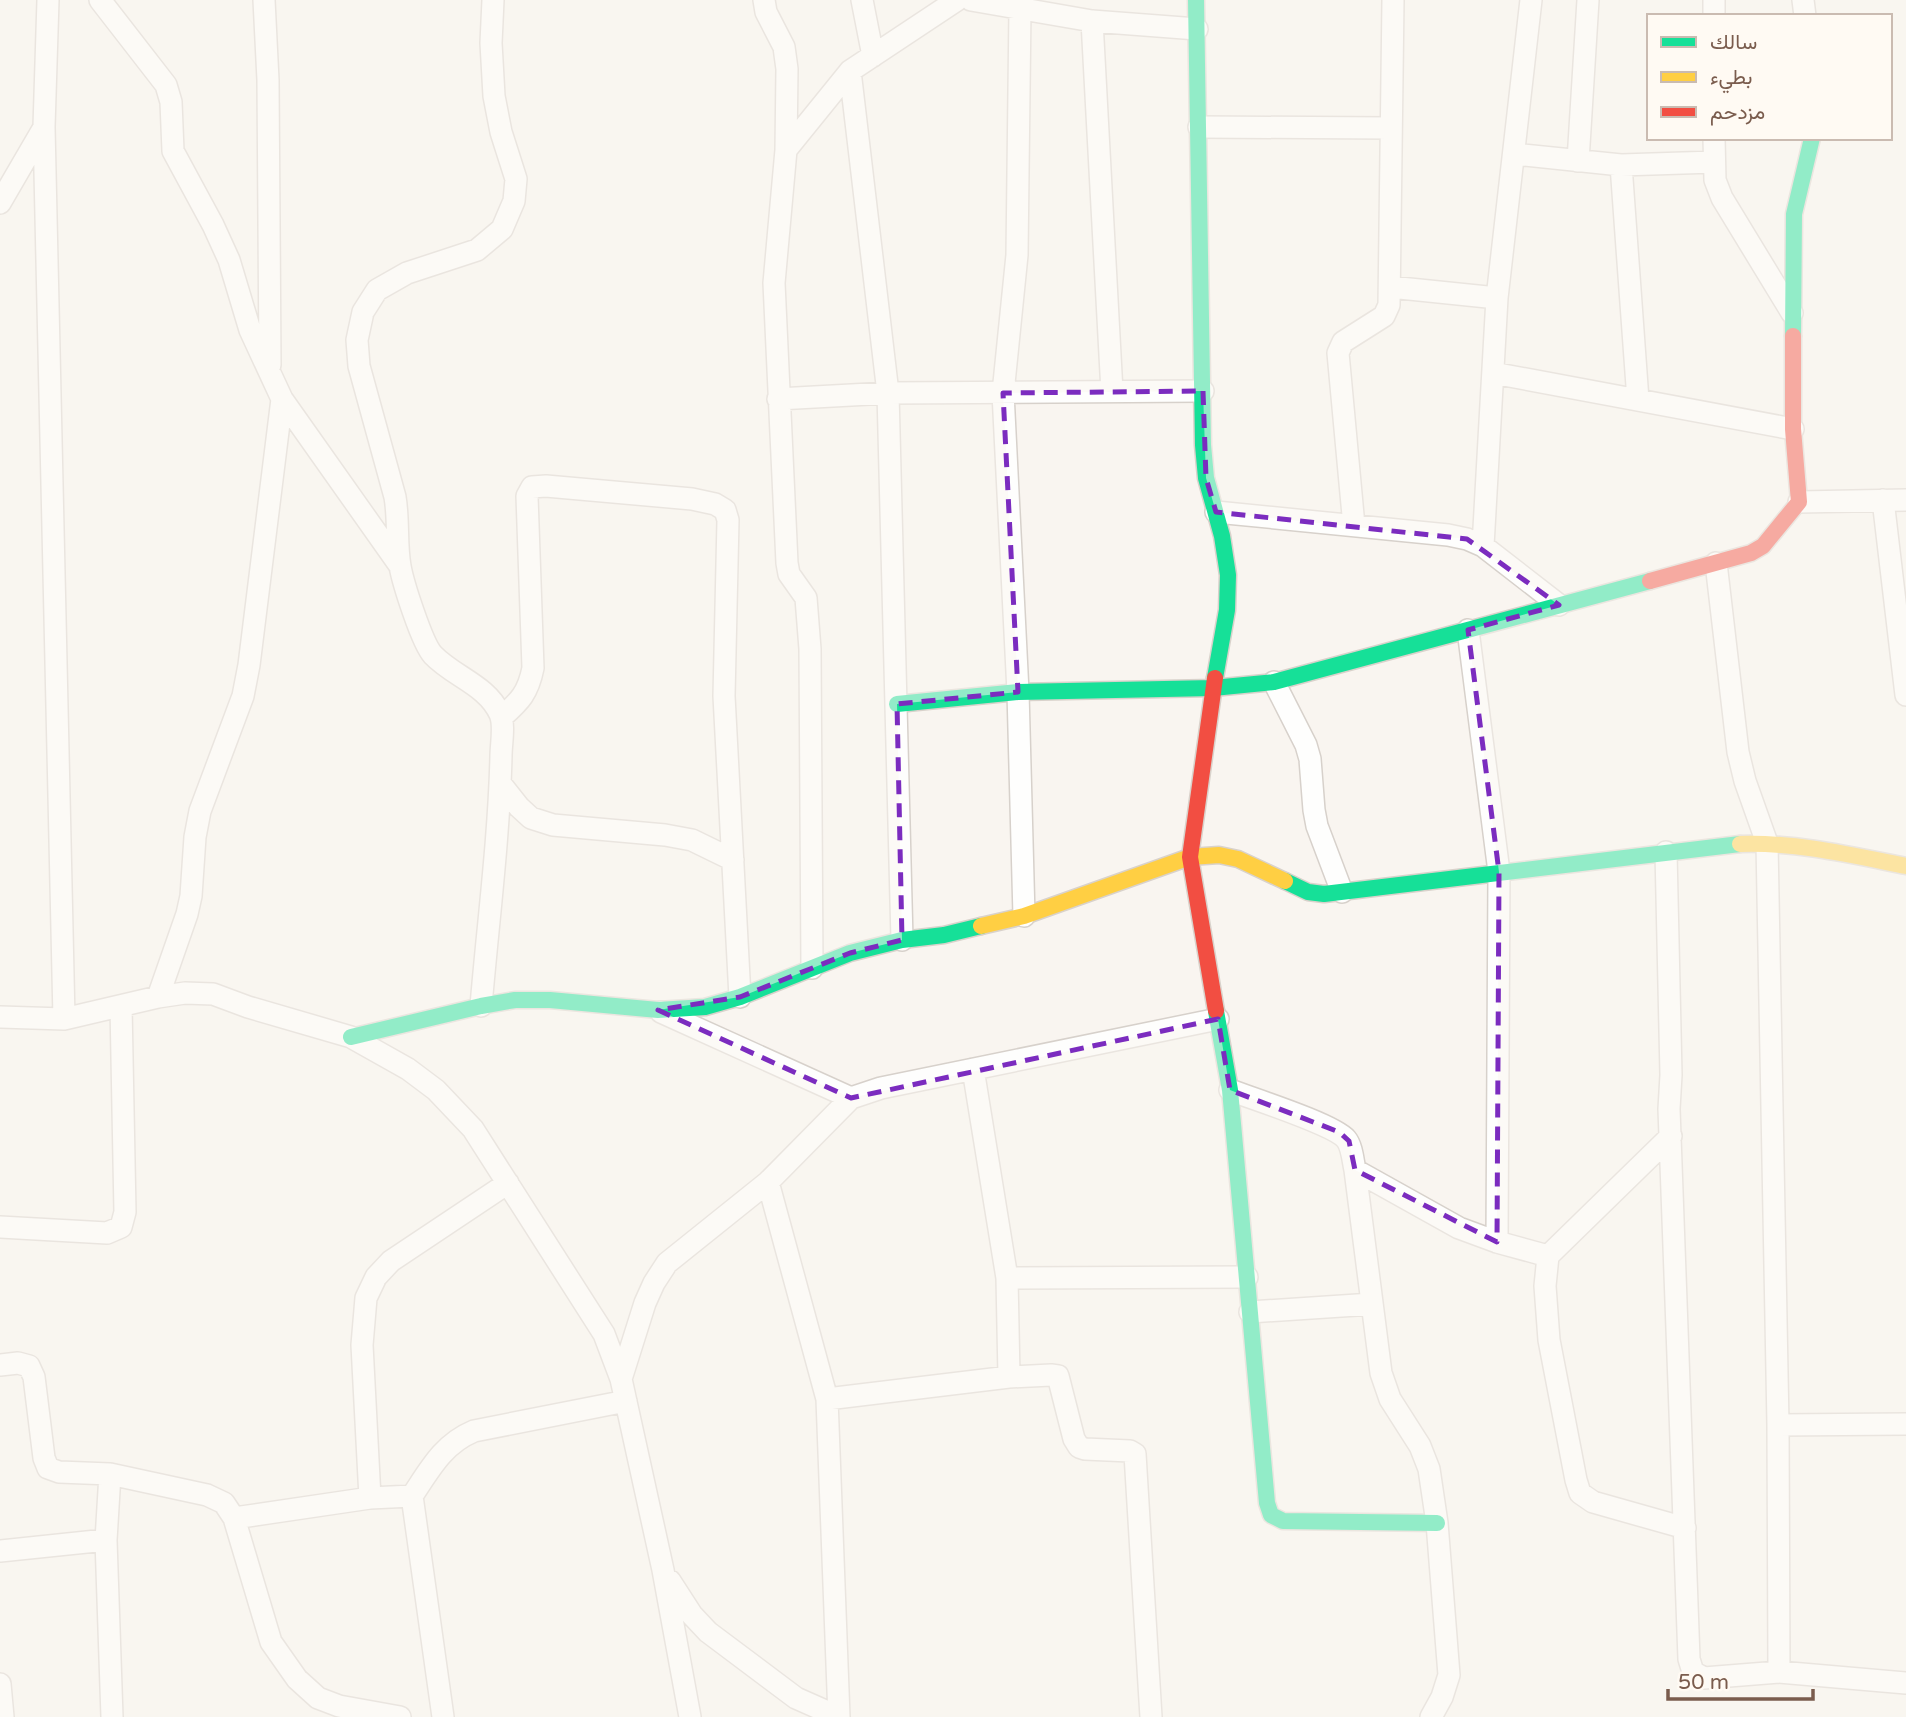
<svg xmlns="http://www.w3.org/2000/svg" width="1906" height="1717" font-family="'Varela Round',Vazirmatn,sans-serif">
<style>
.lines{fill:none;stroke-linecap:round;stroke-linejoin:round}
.street-casing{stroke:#d7d1cb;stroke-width:24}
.fast-casing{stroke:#d9d2cb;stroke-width:19}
.slow-casing{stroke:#d9d2cb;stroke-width:19}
.jam-casing{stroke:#d9d2cb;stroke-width:19}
.street{stroke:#fefefd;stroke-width:21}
.fast{stroke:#16e098;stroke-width:16}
.slow{stroke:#ffcf43;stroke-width:16}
.jam{stroke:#f24e42;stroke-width:16}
.marked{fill:none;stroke:#7b2cbf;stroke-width:5;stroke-dasharray:14 9;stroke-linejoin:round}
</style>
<rect width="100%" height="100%" fill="#f9f5f0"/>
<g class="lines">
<g class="street-casing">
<path id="street" d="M48,0L44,127L64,1019
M100,0L166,85L171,102L173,151L213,225L229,260L250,330L282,399L400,566
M264,0L268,80L270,365
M764,0L766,12L784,47L787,69L786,150L774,283L787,563L789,574L806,598L810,649L812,968
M862,0L873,56
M971,0L1092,21L1197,29
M1803,0L1805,16
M1020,8L1017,255L1003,393L1018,692L1024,916
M1714,16V0
M1092,21L1112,392
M850,71L888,393L902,940
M1199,127L1390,128
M1714,138L1715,180L1722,198L1792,313
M786,150L850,71L957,0
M1514,154L1621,165L1714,162
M1578,161L1588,0
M1621,165L1638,400
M0,203L43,129
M1390,287L1497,298
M1493,373L1793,429
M778,399L888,393L1203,391
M1883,500L1906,695
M1799,502L1906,500
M1216,512L1448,535L1467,539L1483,546L1559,605
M1354,526L1338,353L1343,342L1384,316L1389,305L1393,0
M1483,546L1497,298L1531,0
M1716,563L1738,752L1745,781L1767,843L1778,1425L1779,1672
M1468,630L1499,872L1497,1242
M1274,682L1306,745L1310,759L1314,810L1317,826L1342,892
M502,717C520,701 528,693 533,668L527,496L532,487L546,486L692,499L715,504L725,510L728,520L724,696L740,997
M500,783L519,807L531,818L553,825L665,835L692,840L733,860
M1666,852L1671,1075L1669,1109L1689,1659L1693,1672L1704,1678L1779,1672L1906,1683
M158,997L187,914L191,896L195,837L200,811L243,696L249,665L282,399
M481,1006C488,923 499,839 501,756C501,744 505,725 500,714C487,685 454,677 433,655C422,643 403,583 400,566C396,544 399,520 395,497L359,366L357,340L363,312L377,290L407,273L477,250L502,229L514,201L516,179L501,132L494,96L491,43L493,0
M661,1012L851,1098
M0,1017L64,1019L158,997L185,993L213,994L248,1007L351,1037L408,1069L436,1090L473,1129L604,1334L621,1379L663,1570L690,1717
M973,1069L1007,1278L1009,1377
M1230,1090C1253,1099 1333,1124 1346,1139C1352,1146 1353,1161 1355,1170L1381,1373L1390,1399L1420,1446L1429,1469L1437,1523L1449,1675L1442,1697L1431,1717
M1671,1136L1548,1256L1545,1286L1549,1340L1576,1480L1580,1493L1593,1502L1685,1528
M1355,1170L1459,1228L1497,1242L1548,1256
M768,1182L827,1399L839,1717
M0,1227L107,1233L121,1227L125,1212L121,1006
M1007,1278L1247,1277
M1250,1312L1372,1304
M0,1365L18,1363L29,1366L34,1377L44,1458L48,1468L59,1472L110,1474L207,1495L224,1503L234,1518L271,1642L297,1679L318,1698L339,1706L400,1717
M621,1379L645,1303L654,1283L667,1263L768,1182L851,1098L881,1088L1218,1019
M827,1399L1009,1377L1051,1375L1058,1376L1074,1439L1079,1447L1085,1449L1130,1451L1135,1454L1151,1717
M1778,1425L1906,1424
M110,1474L106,1540L112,1717
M370,1498L362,1345L366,1298L376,1277L391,1261L508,1183
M234,1518L370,1498L412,1496
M0,1551L106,1540
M670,1581L692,1615L708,1632L796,1698L839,1717
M0,1684L3,1717
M443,1717L412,1496C430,1469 443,1444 474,1431L626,1401"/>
</g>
<g class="fast-casing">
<path id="fast" d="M1196,0L1203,445L1206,478L1222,536L1228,575L1227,610L1215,678
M1793,336L1794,214L1812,138
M897,704L1018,692L1213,688L1274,682L1650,581
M1285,881L1308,892L1324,894L1740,844
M1216,1011L1230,1090L1267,1503L1271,1515L1283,1521L1437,1523
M351,1037L481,1006L515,1000H550L658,1010L705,1007L740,997L850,953L902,940L944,935L981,926"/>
</g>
<g class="slow-casing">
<path id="slow" d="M1740,844C1796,842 1851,855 1906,866
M981,926L1024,916L1190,857L1219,855L1238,859L1285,881"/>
</g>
<g class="jam-casing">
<path id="jam" d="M1650,581L1751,553L1763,546L1799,502L1793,429V336
M1215,678L1190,857L1216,1011"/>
</g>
<use href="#street" class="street"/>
<use href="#fast" class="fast"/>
<use href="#slow" class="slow"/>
<use href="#jam" class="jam"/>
</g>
<path d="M0 0H1906V1717H0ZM1203,391L1206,478L1216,512L1467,539L1559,605L1468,630L1499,872L1497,1242L1355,1170L1349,1141L1339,1132L1230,1090L1218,1019L851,1098L658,1010L740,997L850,953L902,940L897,704L1018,692L1003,393Z" fill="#f9f5f0" fill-opacity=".55" fill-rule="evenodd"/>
<path class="marked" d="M1203,391L1206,478L1216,512L1467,539L1559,605L1468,630L1499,872L1497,1242L1355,1170L1349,1141L1339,1132L1230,1090L1218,1019L851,1098L658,1010L740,997L850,953L902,940L897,704L1018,692L1003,393Z"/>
<rect x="1647" y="14" width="245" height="126" fill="#fffaf3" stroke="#cabbb1" stroke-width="2"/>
<rect x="1661" y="37" width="35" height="10" fill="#16e098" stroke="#cabbb1" stroke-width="2"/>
<text x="1710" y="49" font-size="21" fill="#7a5c4d">سالك</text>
<rect x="1661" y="72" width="35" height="10" fill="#ffcf43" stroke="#cabbb1" stroke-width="2"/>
<text x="1710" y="84" font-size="21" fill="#7a5c4d">بطيء</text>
<rect x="1661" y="107" width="35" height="10" fill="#f24e42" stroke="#cabbb1" stroke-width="2"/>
<text x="1710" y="119" font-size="21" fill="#7a5c4d">مزدحم</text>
<path d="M1668 1689v10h145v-10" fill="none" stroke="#7a5c4d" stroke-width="3.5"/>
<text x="1678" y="1689" font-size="21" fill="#7a5c4d" stroke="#fffaf3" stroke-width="5" paint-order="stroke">50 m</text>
</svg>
